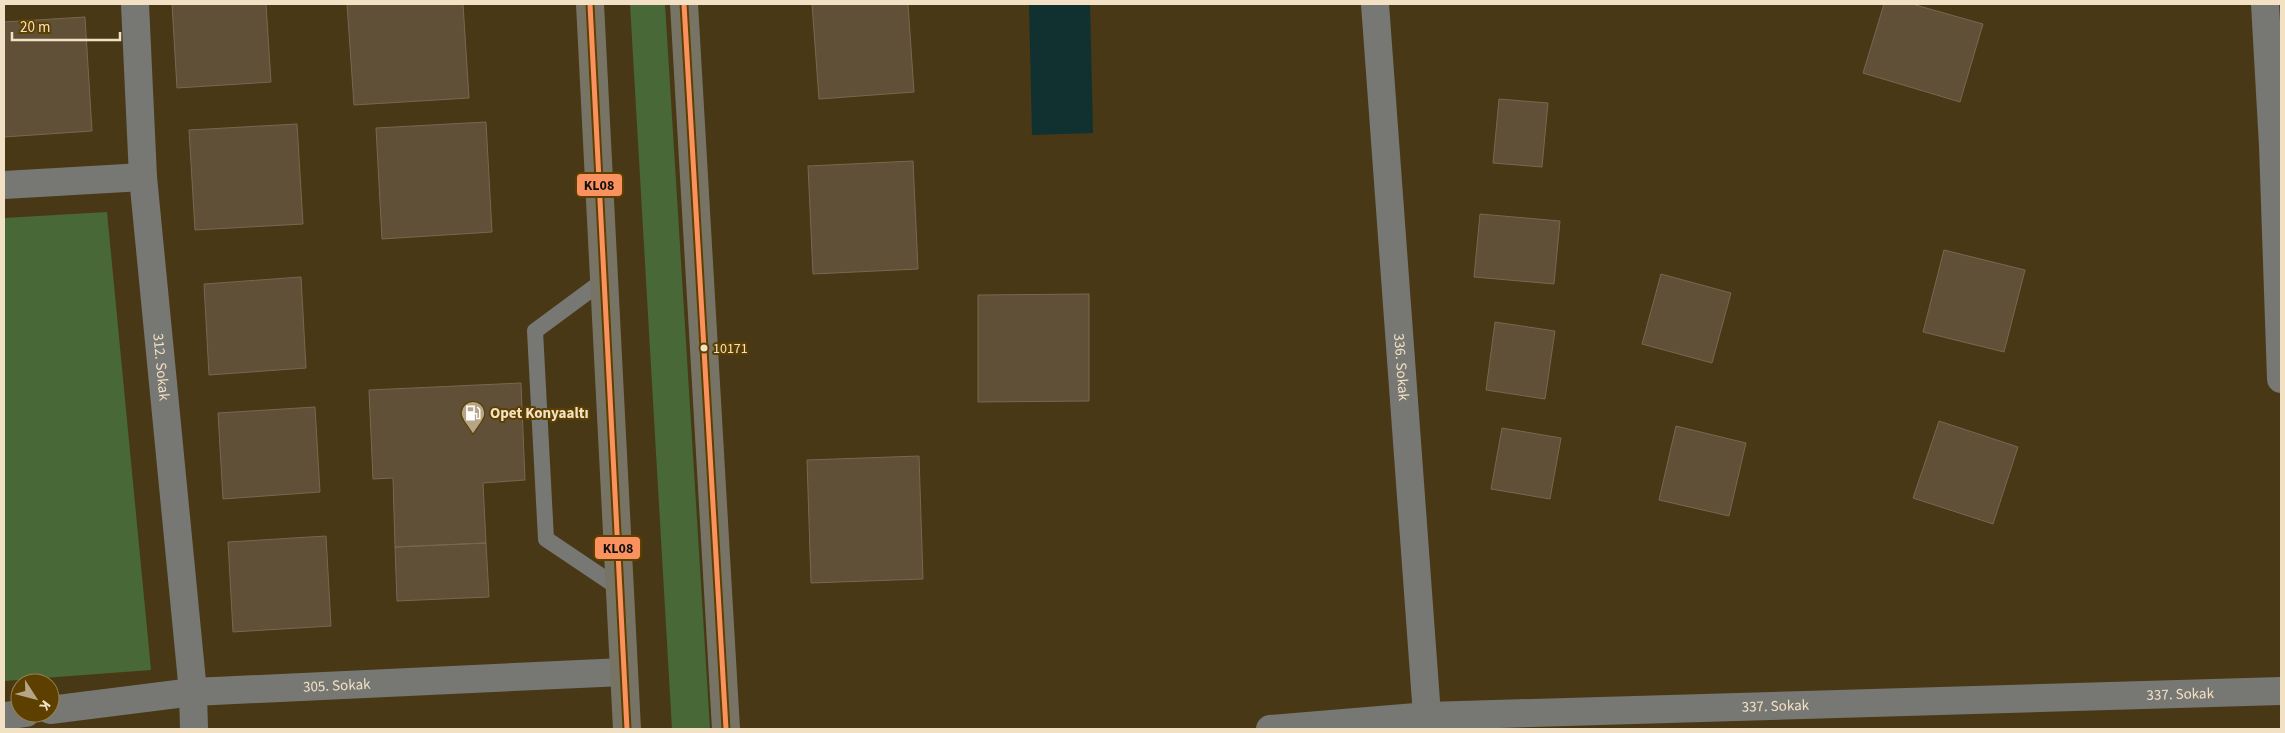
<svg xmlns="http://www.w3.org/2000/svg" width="2285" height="733" font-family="'Source Sans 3',sans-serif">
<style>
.green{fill:#486838}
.water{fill:#10312f}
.building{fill:#605037;stroke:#786850}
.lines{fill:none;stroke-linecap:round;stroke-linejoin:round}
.lane{stroke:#777773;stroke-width:16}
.street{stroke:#777773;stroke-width:28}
.primary{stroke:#787465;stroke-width:28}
.bus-1-casing{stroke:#5d4000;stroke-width:9}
.bus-1{stroke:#fa915f;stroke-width:5}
.bus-dot{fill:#f2e1c5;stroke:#5d4000;stroke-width:2}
.labels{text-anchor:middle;stroke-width:4;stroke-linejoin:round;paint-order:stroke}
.bus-label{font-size:14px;fill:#f2e1c5;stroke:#5d4000;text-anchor:start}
.street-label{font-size:15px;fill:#f2e1c5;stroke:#5d4000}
.poi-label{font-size:15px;font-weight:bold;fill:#f2e1c5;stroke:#5d4000;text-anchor:start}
.line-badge{stroke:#5d4000;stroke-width:2}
.pale-badge-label{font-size:14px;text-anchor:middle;font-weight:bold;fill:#111}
</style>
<rect width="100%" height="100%" fill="#483815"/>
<path class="green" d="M630,4H665L710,729H672Z
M107,212L151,670L4,681V218Z"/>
<path class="water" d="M1029,4H1090L1093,133L1032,135Z"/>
<path class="building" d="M172,4H266L271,82L177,88Z
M347,4H463L469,98L354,105Z
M812,4H908L914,92L819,99Z
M1884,4H1912L1983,24L1960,102L1863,73Z
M85,17L92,131L4,137V22Z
M1499,99L1548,103L1542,167L1493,163Z
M486,122L492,232L382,239L376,128Z
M297,124L303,224L195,230L189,130Z
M913,161L918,269L813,274L808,166Z
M1480,214L1560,221L1554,284L1474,277Z
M1944,250L2025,270L2004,352L1923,332Z
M1661,274L1731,293L1712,363L1642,344Z
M301,277L306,368L209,375L204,284Z
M1089,294V401L978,402V295Z
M1495,322L1555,331L1545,399L1486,390Z
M521,383L525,480L483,483L486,543L395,547L393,478L373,479L369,390Z
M315,407L320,492L223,499L218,413Z
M1939,421L2018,447L1993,524L1913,498Z
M1676,426L1746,443L1729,516L1659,500Z
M1502,428L1561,438L1550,499L1491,489Z
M919,456L923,579L811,583L807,460Z
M326,536L331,626L233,632L228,542Z
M486,543L489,597L397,601L395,547Z"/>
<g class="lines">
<path class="lane" d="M604,280L535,331L546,539L619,588"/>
<g class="street">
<path id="s1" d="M135,4L143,177L193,692L194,729"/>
<path id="s2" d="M1375,4L1428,729"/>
<path d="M2265,4L2273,146L2281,379"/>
<path d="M4,185L143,177"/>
<path id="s3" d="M50,710L193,692L623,672"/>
<path d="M4,716L26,713"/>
<path id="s4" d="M1270,729L1428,716L2281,691"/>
</g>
<path class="primary" d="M590,4L627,729
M684,4L726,729"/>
<g class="bus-1-casing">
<path id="bus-1" d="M590,4L627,729
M684,4L726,729"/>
</g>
<use href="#bus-1" class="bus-1"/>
</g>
<defs>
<g id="fuel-pin" transform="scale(1.25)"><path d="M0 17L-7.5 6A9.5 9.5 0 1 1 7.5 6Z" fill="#b6a687" stroke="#5d4000"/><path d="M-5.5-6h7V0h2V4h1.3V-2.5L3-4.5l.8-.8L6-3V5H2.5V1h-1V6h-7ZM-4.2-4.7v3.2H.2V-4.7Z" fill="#fff"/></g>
</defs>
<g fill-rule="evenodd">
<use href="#fuel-pin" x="473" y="413"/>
</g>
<circle class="bus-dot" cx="704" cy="348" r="4.5"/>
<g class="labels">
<g class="bus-label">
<text x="713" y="353">10171</text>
</g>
<g class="street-label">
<text dy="5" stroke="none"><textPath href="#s2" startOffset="364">336. Sokak</textPath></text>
<text dy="5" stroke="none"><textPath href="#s1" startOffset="364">312. Sokak</textPath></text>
<text dy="5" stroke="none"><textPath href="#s3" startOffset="288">305. Sokak</textPath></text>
<text dy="5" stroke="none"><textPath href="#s4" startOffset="911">337. Sokak</textPath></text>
<text dy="5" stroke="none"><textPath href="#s4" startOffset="506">337. Sokak</textPath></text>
</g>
<g class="poi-label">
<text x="490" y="418">Opet Konyaaltı</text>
</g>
</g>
<g class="line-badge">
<rect x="576" y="173" width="47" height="24" rx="5" fill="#fa915f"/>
<rect x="594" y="536" width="47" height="24" rx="5" fill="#fa915f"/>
</g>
<g class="pale-badge-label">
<text x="599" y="190">KL08</text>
<text x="618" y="553">KL08</text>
</g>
<rect width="2285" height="733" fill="none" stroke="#f2e1c5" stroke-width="10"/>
<g transform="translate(35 698) rotate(126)"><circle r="24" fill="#5d4000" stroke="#99804f"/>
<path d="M0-4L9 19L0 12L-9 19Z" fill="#b6a687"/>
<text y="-8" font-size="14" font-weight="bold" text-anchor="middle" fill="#f2e1c5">K</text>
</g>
<path d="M12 32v8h108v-8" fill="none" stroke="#f2e1c5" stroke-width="2.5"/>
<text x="20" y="32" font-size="15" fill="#f2e1c5" stroke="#5d4000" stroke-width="4" paint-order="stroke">20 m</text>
</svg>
